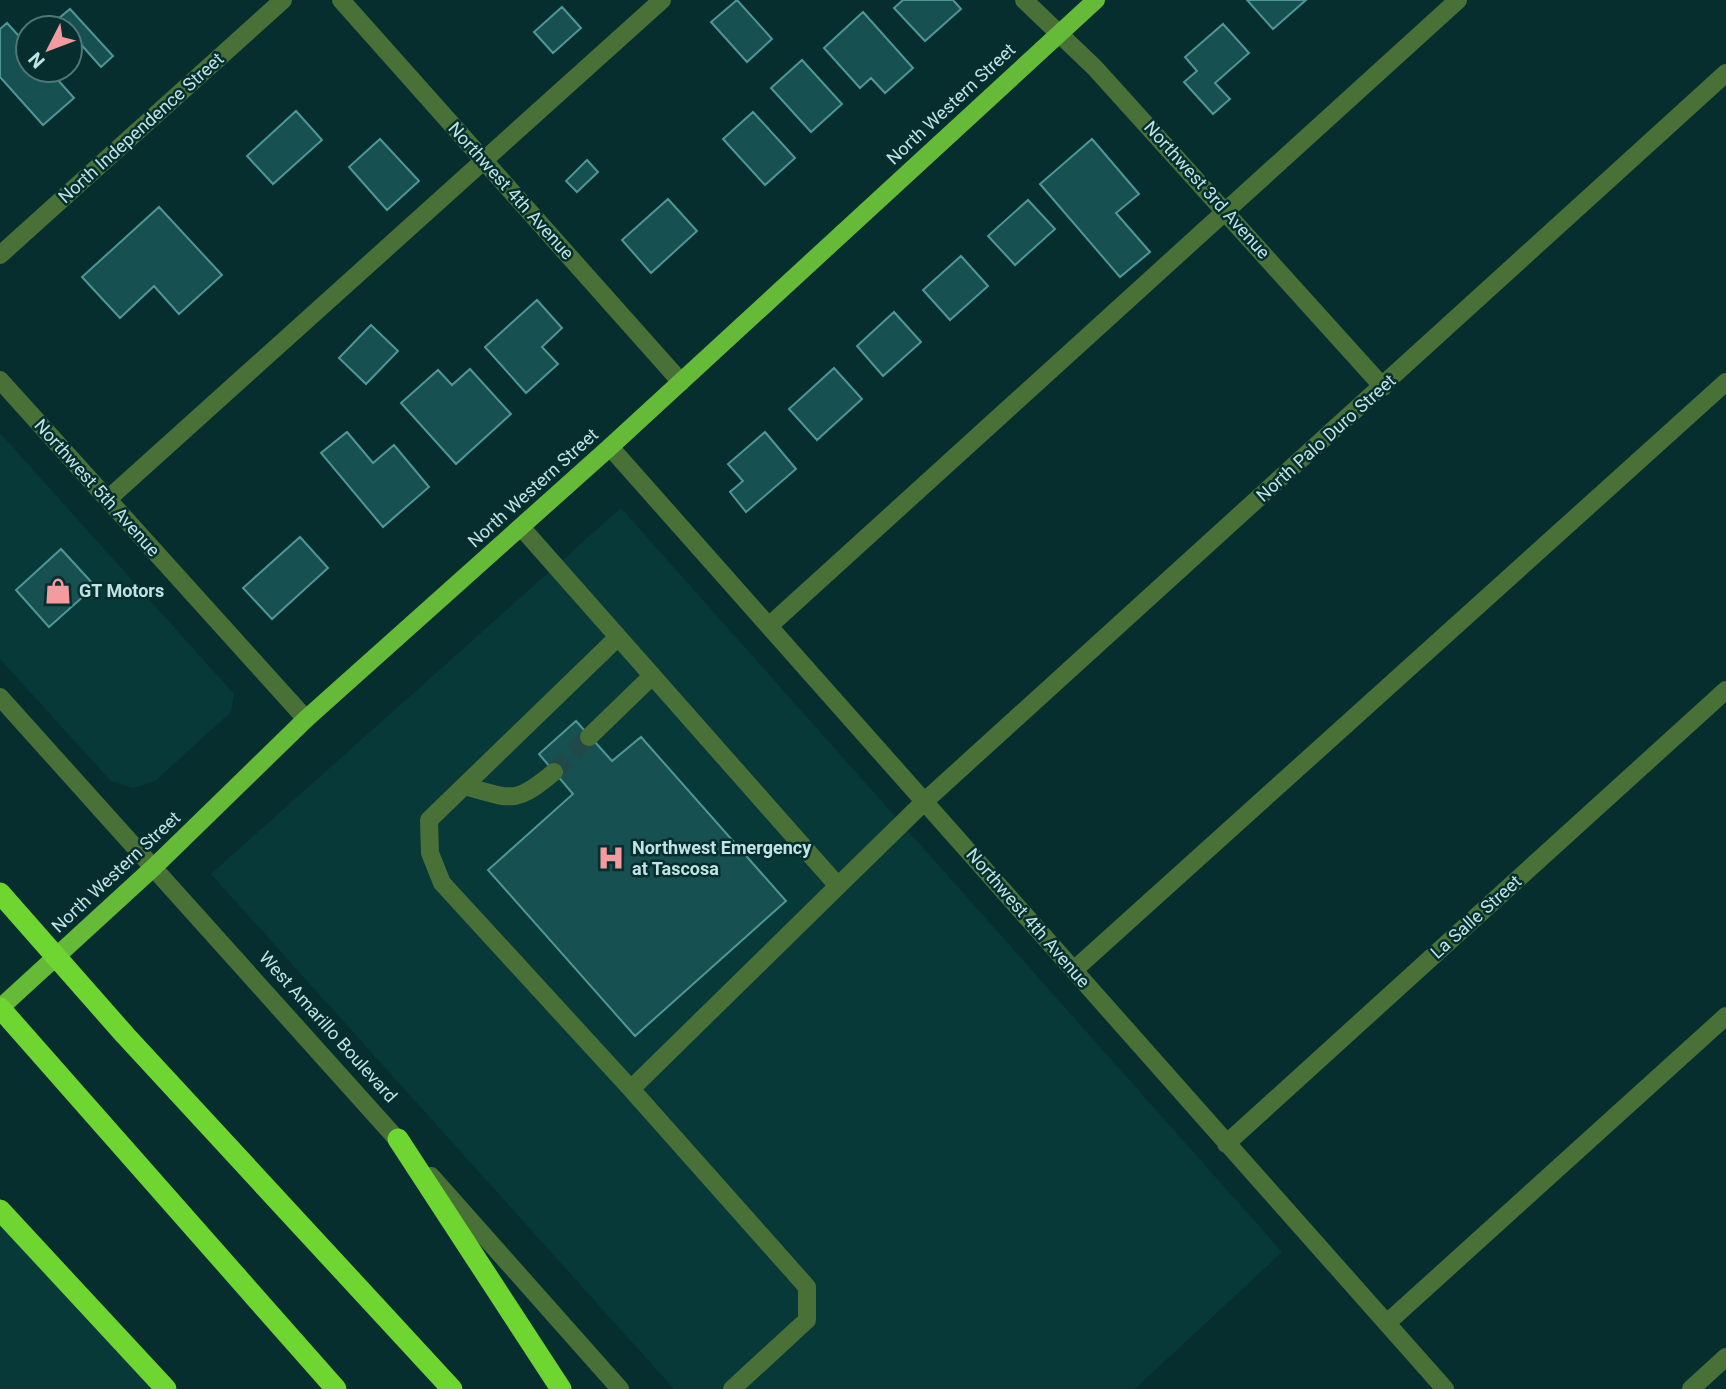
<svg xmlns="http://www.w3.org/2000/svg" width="1726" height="1389" font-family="Roboto,sans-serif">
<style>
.built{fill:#083939}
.building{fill:#175051;stroke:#4f9697;stroke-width:2}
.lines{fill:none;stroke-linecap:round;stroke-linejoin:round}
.minor-tunnel{stroke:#22494a;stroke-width:18;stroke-dasharray:18 9;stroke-linecap:butt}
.minor{stroke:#497137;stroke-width:18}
.major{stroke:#65ba37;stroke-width:18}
.highway{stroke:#6fd631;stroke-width:21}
.labels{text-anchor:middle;stroke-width:5;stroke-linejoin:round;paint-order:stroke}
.street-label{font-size:18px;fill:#c0e3e3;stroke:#062e2f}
.poi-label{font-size:18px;font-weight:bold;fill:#c0e3e3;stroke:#062e2f;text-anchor:start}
</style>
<rect width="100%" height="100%" fill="#062e2f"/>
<path class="built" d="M0,433L234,694L231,712L155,781L133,788L111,781L0,659Z
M621,508L1282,1252L1135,1389H674L211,874Z
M0,1213L153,1389H0Z"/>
<path class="building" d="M737,0L772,39L747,62L711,22Z
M903,0H953L961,9L925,41L894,8Z
M1247,0H1306L1273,29Z
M562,7L581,28L553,53L534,32Z
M70,9L113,56L101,67L70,32V28L58,19Z
M863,12L913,68L885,93L871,78L860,88L824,48Z
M7,23L28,46V70H49L74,98L43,125L0,77V29Z
M1223,24L1249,53L1215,83L1230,99L1213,114L1184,82L1197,71L1185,57Z
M802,60L842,104L811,132L771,88Z
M296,111L322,140L273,184L247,156Z
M753,112L795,158L765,185L723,139Z
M380,139L419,181L387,210L349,167Z
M1092,139L1139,194L1116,213L1150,252L1120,277L1040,184Z
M587,160L598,172L577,192L566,181Z
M668,199L697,231L651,273L622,240Z
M1028,200L1055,229L1015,265L988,236Z
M159,207L222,275L179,314L154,286L120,318L82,277Z
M961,256L988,286L950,320L923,290Z
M537,300L562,328L542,347L558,364L526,393L485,347Z
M894,312L921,342L883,376L857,346Z
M371,325L398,351L366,384L339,358Z
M834,368L862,399L817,440L789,409Z
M470,369L511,414L456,464L401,403L438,370L452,385Z
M347,432L373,463L394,445L429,487L383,527L321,453Z
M765,432L796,469L746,512L730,492L743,481L728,464Z
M300,537L328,568L272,619L243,588Z
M61,549L95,586L49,627L16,590Z
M576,721L612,761L641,737L786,901L635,1036L488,870L573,794L539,754Z"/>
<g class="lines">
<path class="minor-tunnel" d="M554,772L589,737"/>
<path class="minor" d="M341,0L681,382
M1024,0L1095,68L1383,387
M0,255L283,0
M0,380L306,719
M610,447L1445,1389
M108,499L662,0
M521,527L838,886L925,801L1726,73
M769,626L1458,0
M618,637L429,820L430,853L442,883L631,1089L838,886
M0,697L405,1148
M589,737L652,676
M465,786C511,799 515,805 554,772
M1074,970L1726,382
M631,1089L807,1287V1320L732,1389
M1226,1144L1726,690
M431,1176L620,1389
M1387,1323L1726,1016
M1691,1389L1726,1357"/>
<path class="major" d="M0,1008L154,867L306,719L610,447L1096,0"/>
<path class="highway" d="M0,893L125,1035L452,1389
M0,1008L336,1389
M398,1139L561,1389
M0,1210L166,1389"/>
</g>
<defs>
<g id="shop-bare" transform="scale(2.1)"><path d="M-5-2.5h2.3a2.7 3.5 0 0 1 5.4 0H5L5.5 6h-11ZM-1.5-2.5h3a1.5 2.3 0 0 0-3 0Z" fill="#f49b9f" stroke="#062e2f" stroke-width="2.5" paint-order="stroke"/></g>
<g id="hospital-bare" transform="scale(2.1)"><path d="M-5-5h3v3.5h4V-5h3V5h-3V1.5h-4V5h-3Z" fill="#f49b9f" stroke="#062e2f" stroke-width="2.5" paint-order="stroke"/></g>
</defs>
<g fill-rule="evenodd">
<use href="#shop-bare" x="58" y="591"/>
<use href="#hospital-bare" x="611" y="858"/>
</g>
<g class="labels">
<g class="street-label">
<text transform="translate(951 104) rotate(-43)" y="6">North Western Street</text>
<text transform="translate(141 128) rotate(-42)" y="6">North Independence Street</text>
<text transform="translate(1207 190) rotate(48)" y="6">Northwest 3rd Avenue</text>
<text transform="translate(511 191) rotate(48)" y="6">Northwest 4th Avenue</text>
<text transform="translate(1326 438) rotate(-42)" y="6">North Palo Duro Street</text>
<text transform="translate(97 488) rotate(48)" y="6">Northwest 5th Avenue</text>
<text transform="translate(533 488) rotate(-42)" y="6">North Western Street</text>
<text transform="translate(116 872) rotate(-43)" y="6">North Western Street</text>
<text transform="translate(1476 917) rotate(-42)" y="6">La Salle Street</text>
<text transform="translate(1028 918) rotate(49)" y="6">Northwest 4th Avenue</text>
<text transform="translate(328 1027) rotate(48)" y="6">West Amarillo Boulevard</text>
</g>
<g class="poi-label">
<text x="79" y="597">GT Motors</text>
<text x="632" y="854">Northwest Emergency<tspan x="632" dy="21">at Tascosa</tspan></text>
</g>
</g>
<g transform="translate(49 49) rotate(228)"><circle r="33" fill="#062e2f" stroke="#507677" stroke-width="2"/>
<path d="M0-5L12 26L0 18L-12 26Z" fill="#f49b9f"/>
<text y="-10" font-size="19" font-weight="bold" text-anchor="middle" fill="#c0e3e3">N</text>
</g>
</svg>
